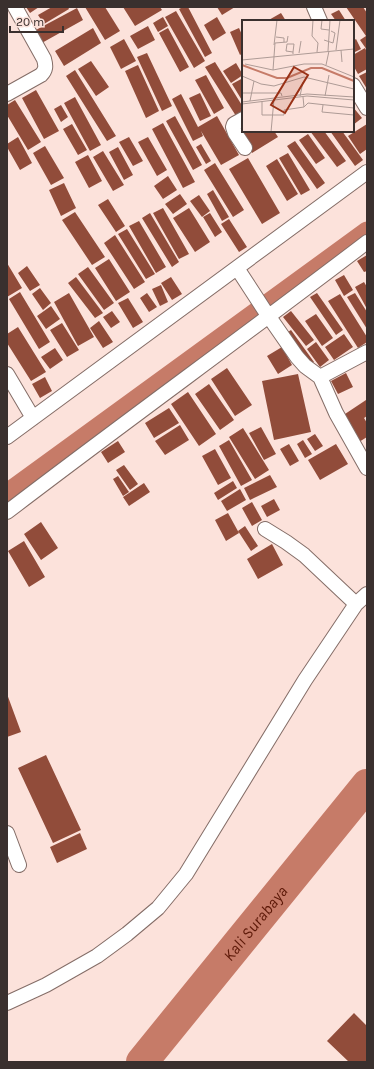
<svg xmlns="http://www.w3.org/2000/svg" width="374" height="1069" font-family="Karla,sans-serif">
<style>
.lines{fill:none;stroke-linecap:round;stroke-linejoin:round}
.canal{stroke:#c67b68;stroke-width:19}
.river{stroke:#c67b68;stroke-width:32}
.building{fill:#914c3a}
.street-casing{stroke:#846d67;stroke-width:16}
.street{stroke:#fff;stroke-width:14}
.labels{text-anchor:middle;stroke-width:4;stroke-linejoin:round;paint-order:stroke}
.water-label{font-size:16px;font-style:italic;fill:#5c1807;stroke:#fce2db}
.inset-river{fill:none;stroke:#c67b68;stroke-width:2}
.inset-road{fill:none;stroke:#ae9b96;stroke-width:1}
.view{fill:#993116;fill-opacity:0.15;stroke:#993116;stroke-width:2}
.inset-edge{fill:none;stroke:#3a302e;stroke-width:2}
</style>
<rect width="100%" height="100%" fill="#fce2db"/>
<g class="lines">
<path class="canal" d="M7,493L367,231"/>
<path class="river" id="s1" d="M142,1062L367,785"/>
</g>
<path class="building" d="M26,7H39L30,13Z
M52,7H68L69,9L44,24L38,15Z
M85,7H105L120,31L105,40Z
M123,7H160L162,10L135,26Z
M183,7H188L212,53L205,57L179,9Z
M217,7H235L222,15Z
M346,7H363L367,13V50L360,40L366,36Z
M77,8L83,20L40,44L34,31Z
M339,10L346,21H336L331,14Z
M176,11L205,61L194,68L165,17Z
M281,13L286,21H267Z
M163,17L168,26L158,32L153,23Z
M217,17L226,33L213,41L204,25Z
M148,26L155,40L138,49L130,36Z
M93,28L101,43L64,66L55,51Z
M168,28L189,67L180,72L159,33Z
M239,28L243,37V53L240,55L230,32Z
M124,39L136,61L121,69L110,47Z
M356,39L361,49L353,53V41Z
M365,48L367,52V69L358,74L353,65V55Z
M147,53L172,106L162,111L137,57Z
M91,61L109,87L96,96L78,69Z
M215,62L243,107V112L236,116L205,67Z
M236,63L243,75L231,83L223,71Z
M138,65L159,111L146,118L125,71Z
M75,70L116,136L107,141L66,76Z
M367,72V89L359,76Z
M206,75L224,108L214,114L195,80Z
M243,78V102L232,84Z
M36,90L59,131L44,139L22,98Z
M200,93L211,116L200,121L189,98Z
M181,94L198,127L217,116L239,155L221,165L201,131L203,136L193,141L172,99Z
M75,97L101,145L90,151L64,103Z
M15,100L41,142L28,150L7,115V105Z
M61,105L68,117L61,122L54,109Z
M353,107L362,118L353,125Z
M175,116L202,165L193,170L166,121Z
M163,123L195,182L183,188L152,129Z
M72,124L87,150L78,155L63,129Z
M367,124V149L360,154L348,136Z
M247,131H274L278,137L252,153L241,135Z
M310,131H324L346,161L337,167Z
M330,131H342L363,160L355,166Z
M308,134L325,158L316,164L299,140Z
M18,137L32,163L20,170L7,147V144Z
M129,137L143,161L133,166L119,142Z
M148,137L167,170L157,176L138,142Z
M295,141L325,183L317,189L287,146Z
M201,144L211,161L206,164L196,147Z
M45,146L64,178L51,185L33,153Z
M118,147L133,175L124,180L109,152Z
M103,151L124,185L113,191L93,157Z
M288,153L310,190L301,195L279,158Z
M88,155L102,181L89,188L75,162Z
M248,158L280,213L262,224L229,169Z
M277,159L298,194L287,201L266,166Z
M215,163L244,210L233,217L204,170Z
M168,176L177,190L163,199L154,186Z
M64,183L76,208L61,216L49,190Z
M213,190L229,217L222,221L207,194Z
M180,194L187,204L173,214L165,204Z
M199,195L210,211L202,217L190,201Z
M108,199L125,226L116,232L98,205Z
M163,208L189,254L179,259L153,213Z
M189,208L210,242L195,252L173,218Z
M75,212L105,257L92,265L62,220Z
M150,213L179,262L172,267L142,218Z
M210,213L222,232L215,237L203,217Z
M229,219L247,247L239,252L221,224Z
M139,221L166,267L156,273L129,226Z
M127,229L155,274L146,279L118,234Z
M115,235L145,282L134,289L104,243Z
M367,255V271L364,272L357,261Z
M109,259L130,292L116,301L95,268Z
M7,263L22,288L7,297Z
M27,266L40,285L30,291L18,273Z
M88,267L114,303L104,310L78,274Z
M344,275L353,290L344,296L335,280Z
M76,277L103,313L95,318L68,283Z
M171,277L182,294L172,300L161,283Z
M364,282L367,287V309L355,287Z
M161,285L168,302L160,306L152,289Z
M40,288L51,303L43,310L32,294Z
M20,292L50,342L39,349L9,299Z
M69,293L94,337L78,346L54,302Z
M147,293L157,307L149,312L140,298Z
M317,293L343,330L336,335L310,297Z
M355,293L367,312V329L347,297Z
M340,294L367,337V342L358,348L328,301Z
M128,298L143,322L133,328L118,303Z
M51,306L60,319L46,329L37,316Z
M112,311L120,322L111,328L103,317Z
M291,311L314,340L306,346L283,317Z
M316,314L333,338L322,346L305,321Z
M99,321L113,342L103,348L90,328Z
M62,323L79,350L67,357L50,330Z
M18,327L46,372L31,381L7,343V334Z
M291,330L314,362L309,366L285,334Z
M344,334L353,347L334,360L325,347Z
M316,342L329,360L320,367L307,349Z
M282,347L292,365L278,374L267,356Z
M55,348L63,360L50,369L41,357Z
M227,368L252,405L235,416L211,379Z
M346,373L353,387L338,394L331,381Z
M298,374L311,432L274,440L262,381Z
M45,377L52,391L40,398L32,384Z
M209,384L234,420L220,430L195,394Z
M188,392L216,434L199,446L171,404Z
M366,400L367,401V416L364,418L367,423V437L359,442L342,416Z
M169,408L179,423L154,438L145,423Z
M180,425L189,440L165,455L155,441Z
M261,427L276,454L264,460L249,433Z
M243,428L269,470L255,479L229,437Z
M315,434L323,446L315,451L307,439Z
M229,440L252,480L241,486L219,446Z
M303,440L312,454L305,458L297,444Z
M118,441L125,452L108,463L101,452Z
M289,444L299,461L290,466L280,449Z
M336,444L348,464L320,480L308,460Z
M215,449L231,478L218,485L202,456Z
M124,465L138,484L130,490L116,470Z
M270,475L277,487L250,500L244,488Z
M118,476L129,492L123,496L113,479Z
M233,481L237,488L218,500L214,493Z
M144,483L150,492L129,506L123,497Z
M240,489L246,500L227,511L221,501Z
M274,499L280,510L267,517L261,506Z
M252,502L262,520L252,526L242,508Z
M228,513L239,533L226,541L215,520Z
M41,522L58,548L41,560L24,534Z
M245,526L258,546L251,551L238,531Z
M24,541L45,577L29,587L8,551Z
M272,544L283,565L258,579L247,559Z
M7,694L21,732L7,737Z
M46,755L81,830L53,843L18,768Z
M80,833L87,849L57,863L50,847Z
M354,1013L367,1026V1062H349L327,1041Z"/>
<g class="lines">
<g class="street-casing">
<path id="street" d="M314,7L320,21
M353,85L367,108
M7,94L41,75C46,70 46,66 44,59L15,7
M243,119L234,124L233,127L235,133L245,148
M237,268L265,311L297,357L305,366L320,377L367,352
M7,374L33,418
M320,377L336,413L367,468
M7,437L367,172
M7,512C126,421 248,333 367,242
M265,529L286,542L304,555L356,604
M7,833L19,865
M7,1003L46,985L97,956L127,934L158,908L186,874L305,680L356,604L367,594"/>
</g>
<use href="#street" class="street"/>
</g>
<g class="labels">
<g class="water-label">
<text dy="6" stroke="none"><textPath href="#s1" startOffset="179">Kali Surabaya</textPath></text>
</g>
</g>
<g transform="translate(242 20)">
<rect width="112" height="112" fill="#fce2db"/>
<path class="inset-river" d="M0,45L35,58H45L69,48H80L112,61"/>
<path class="inset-road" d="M71,0L70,16L76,23L75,32M80,0L79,9L87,10M34,17L42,18V22M82,20L91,23L93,13L89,11M32,25L35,0M94,30L98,0M99,30L100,42M86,31L88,0M57,33L59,21M51,34V32L44,31L45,24H52L51,32M0,40L112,29M3,44L31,50L62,44H80L112,57M84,45L87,31M31,50L33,23L45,22L46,16M0,56L19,64L32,66L62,57L112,69M0,73H39L40,76M58,76L61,62M83,76L87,55M8,81L12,61M20,81V95H42V90L62,87L61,77M0,82L65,74L112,77M0,84L65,76L112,80M81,85L80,92L112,95M62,87L66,83L112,88M29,112L32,79"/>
<path class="view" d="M52,47L66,55L43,93L29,85Z"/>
<rect width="112" height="112" class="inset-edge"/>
</g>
<rect width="374" height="1069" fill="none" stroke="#3a302e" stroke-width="16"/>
<path d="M10 26v6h53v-6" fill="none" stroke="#3a302e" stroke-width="2"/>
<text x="16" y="26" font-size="12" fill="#3a302e" stroke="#fce2db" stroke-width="3" paint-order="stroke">20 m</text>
</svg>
